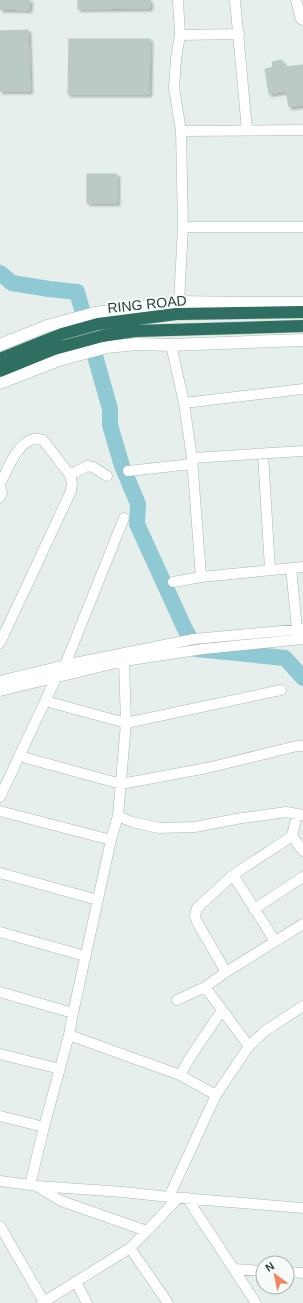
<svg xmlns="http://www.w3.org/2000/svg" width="303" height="1303" font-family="Helvetica,sans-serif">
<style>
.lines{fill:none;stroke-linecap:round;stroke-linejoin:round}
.river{stroke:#8ec9d4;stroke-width:16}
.building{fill:#bbcac4;stroke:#b8c9c2;filter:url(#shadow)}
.street-casing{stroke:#a8b8b2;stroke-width:11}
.secondary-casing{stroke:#a4bbb3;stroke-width:13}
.highway-casing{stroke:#c2cac8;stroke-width:13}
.street{stroke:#fff;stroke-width:10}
.secondary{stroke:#fff;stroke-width:12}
.highway{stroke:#2f6f62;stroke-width:12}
.labels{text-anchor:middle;stroke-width:4;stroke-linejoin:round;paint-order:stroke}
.street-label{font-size:14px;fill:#24423a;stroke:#f7fbf9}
</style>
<defs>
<filter id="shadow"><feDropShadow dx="2.5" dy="2.5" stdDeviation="1" flood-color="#0004"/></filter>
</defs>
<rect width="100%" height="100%" fill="#e6efeb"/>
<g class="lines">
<path class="river" d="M0,273L12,283L49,289L77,292L110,409V425L122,466L138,504L137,524L184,627L196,649L285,658L303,678"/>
</g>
<path class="building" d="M0,0H30L29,10L0,9Z
M78,0H150V8L78,9Z
M28,30L30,91H0V31Z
M69,39H150L149,94H68Z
M282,60L284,67L303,65V105L289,107L286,91L269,94L265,69L273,67L272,62Z
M87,174H117V203H87Z"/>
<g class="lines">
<g class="street-casing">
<path id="street" d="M178,0L180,35L176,59L174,88L181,131L183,227L179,302
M235,0L247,130
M296,0L301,19L303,20
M180,35L239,34
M181,131L303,130
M183,227H303
M171,345L184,403L192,458L201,577
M184,403L303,389
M263,454L270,569
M192,458L303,451
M128,471L192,464
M70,475L87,466L93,467L107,476
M0,484C7,471 17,442 34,439C37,438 40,439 43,440L70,475L72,483L71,491L0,643
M0,487L2,493L0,497
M291,568L297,629
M173,582L201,577L303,567
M66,670L65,665L124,518
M0,681L65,665L194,639L303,629
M0,691L124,661L203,649L303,639
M45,701L126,723L281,690
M19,756L121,784L207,768L297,746H303
M0,797L56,678
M0,811L111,840
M297,814L292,836L303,851
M118,816L132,822L159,828L195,827L236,819L286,812L303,815
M0,873L98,900
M233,875L275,941
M254,909L303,877
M0,932L85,956
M226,972L197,922L195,916L197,908L233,875L292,836
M205,987L249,1046
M0,992L73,1013
M177,1000L205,987L226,972L303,924
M69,1035L180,1075L216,1095
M0,1054L60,1069
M180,1075L191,1056L222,1010
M0,1116L44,1127
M0,1181L37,1186L123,1192L169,1197L303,1208
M30,1185L44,1127L69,1035L73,1013L111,840L118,816L126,723L124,661
M38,1187L61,1201L147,1231
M169,1197L216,1095L249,1046L265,1031L303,1006
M187,1198L256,1303
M0,1226L44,1302
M130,1248L168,1303
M234,1269L263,1271
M287,1272L303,1273
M76,1282L87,1303
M42,1303L130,1248L147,1231L178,1198"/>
</g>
<g class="secondary-casing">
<path id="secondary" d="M0,345L47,326L95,313L179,302L243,303H303
M0,383L59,360L107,347L136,344L171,345L303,340"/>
</g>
<g class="highway-casing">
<path id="highway" d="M0,359L62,334L98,324L176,314L303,312
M0,371L54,349L102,336L135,331L303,326"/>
</g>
<use href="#street" class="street"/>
<use href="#secondary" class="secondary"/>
<use href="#highway" class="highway"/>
</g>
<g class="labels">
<g class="street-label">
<text transform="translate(147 304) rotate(-6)" y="5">RING ROAD</text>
</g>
</g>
<g transform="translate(275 1275) rotate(327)"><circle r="19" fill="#f7fbf9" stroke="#a3b1ad"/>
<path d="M0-3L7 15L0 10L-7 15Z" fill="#f4845f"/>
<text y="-6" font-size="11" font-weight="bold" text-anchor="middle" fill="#24423a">N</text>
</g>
</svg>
